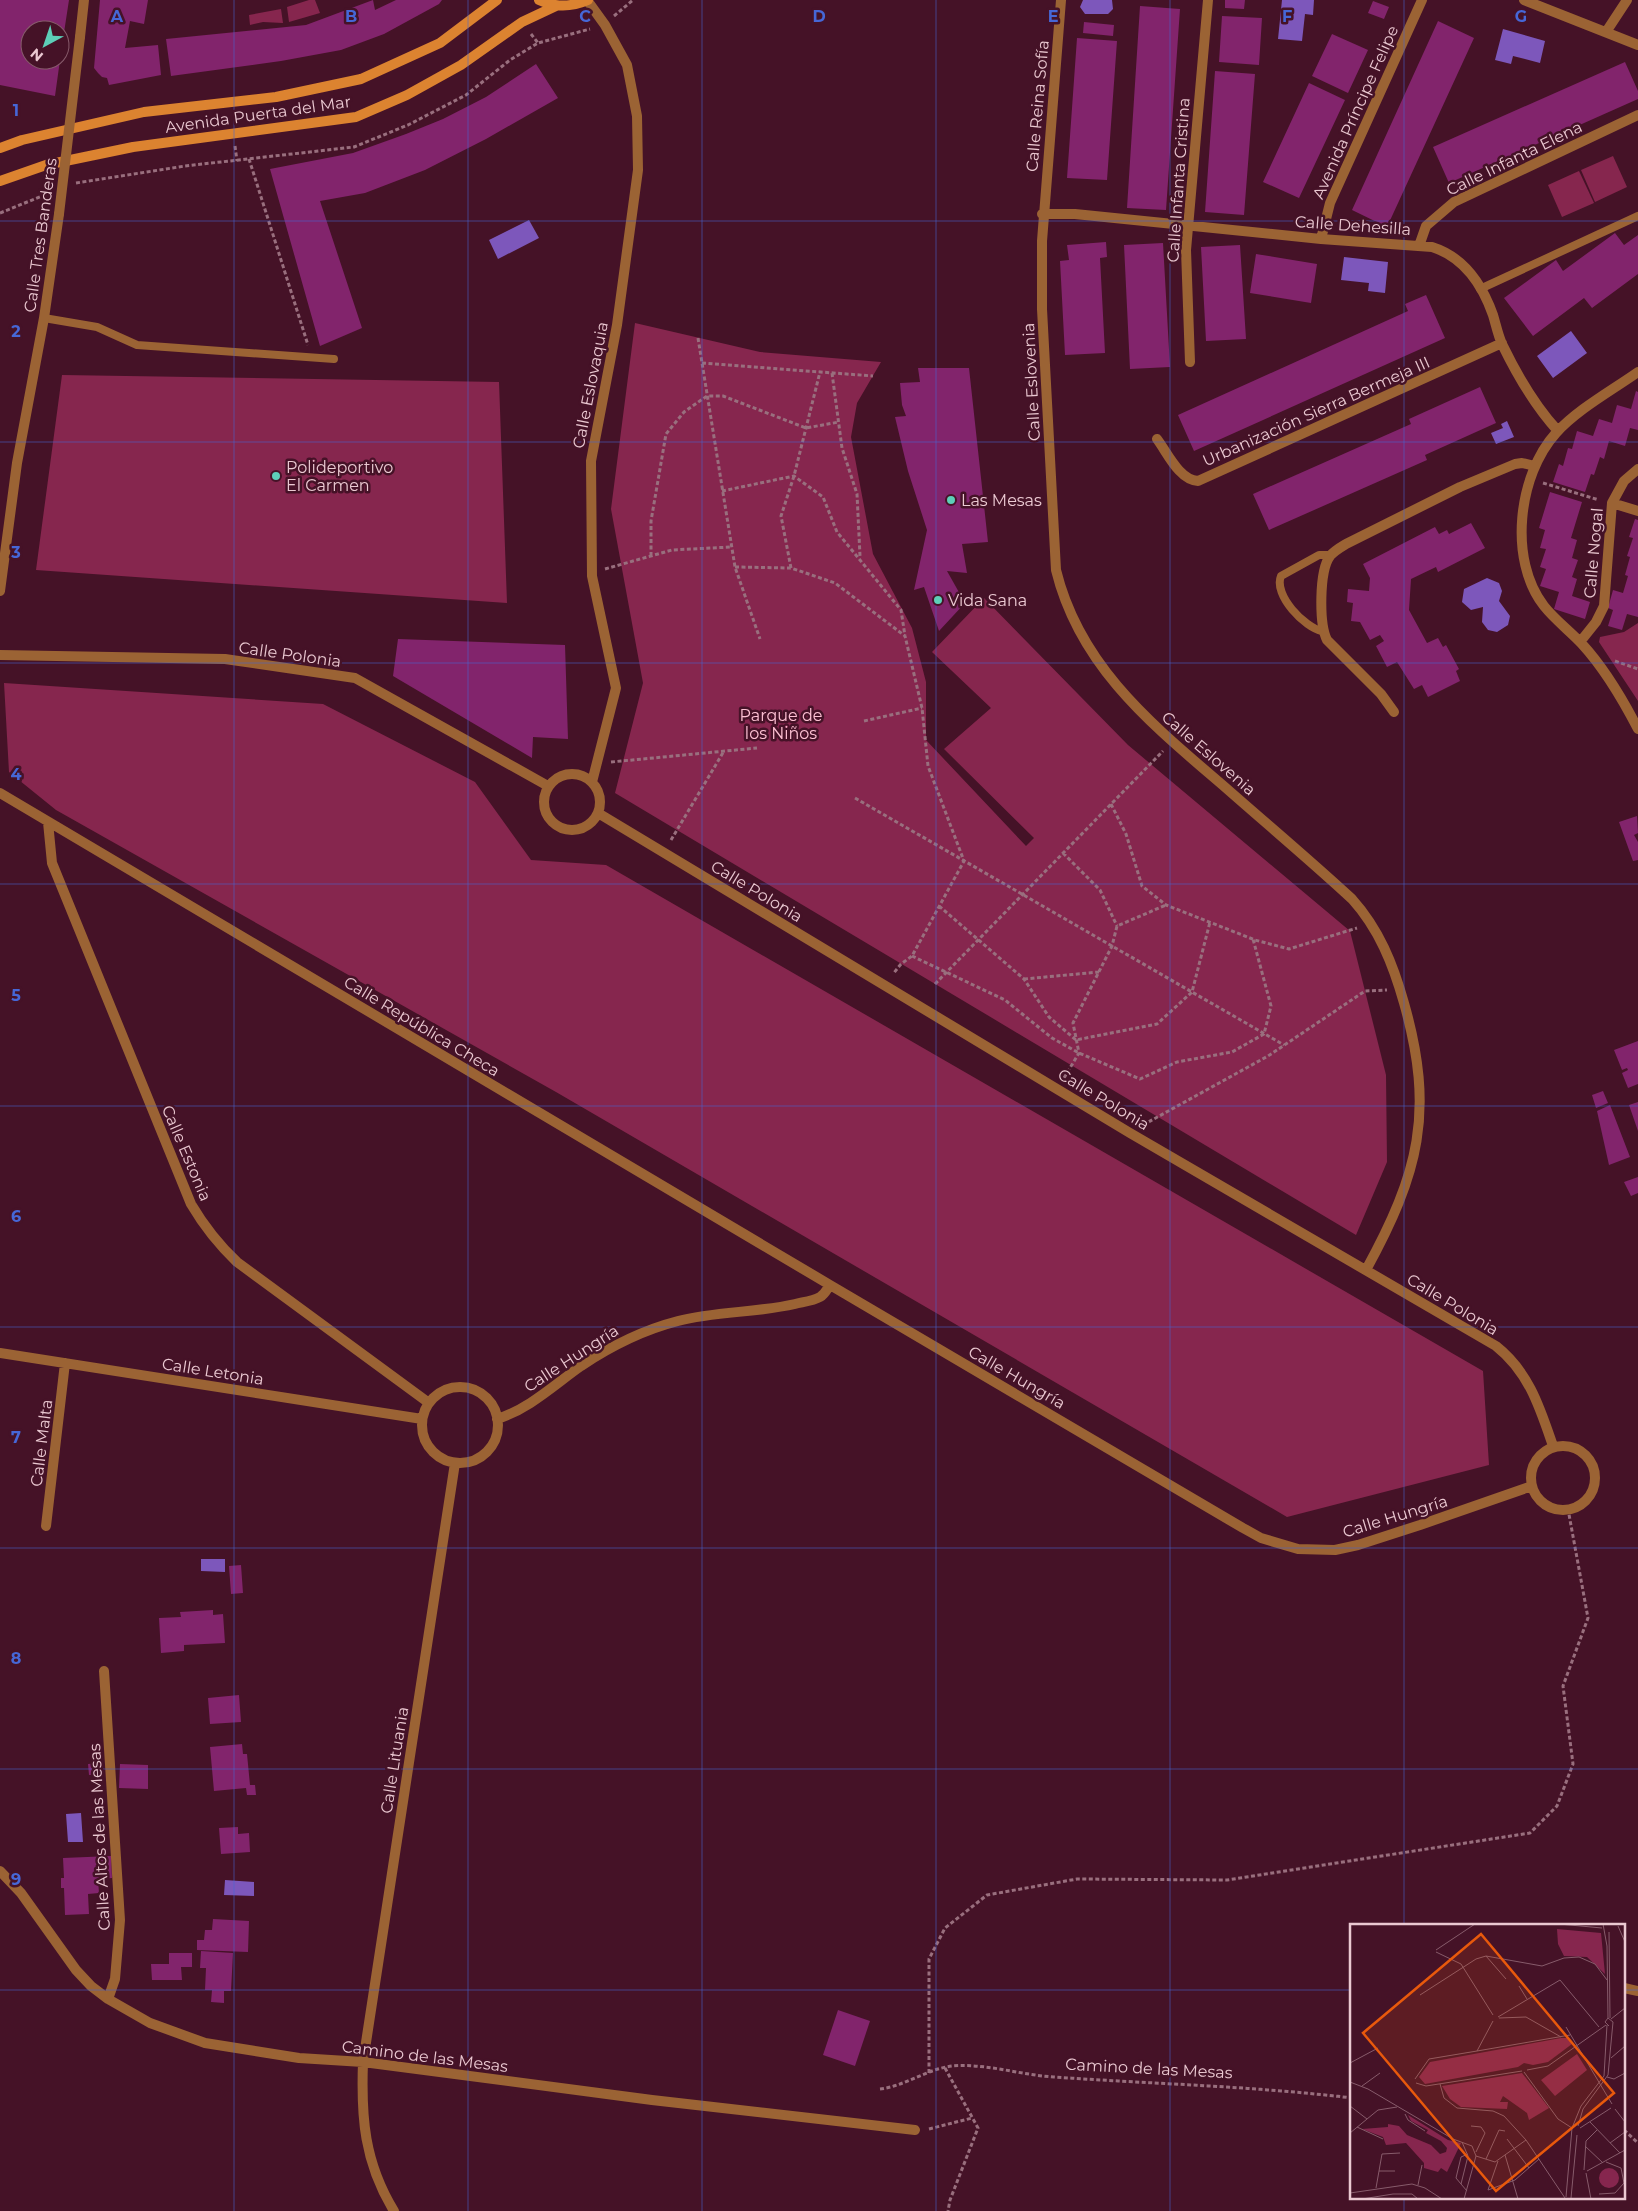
<svg xmlns="http://www.w3.org/2000/svg" width="1638" height="2211" font-family="Montserrat,sans-serif">
<style>
.green{fill:#86264e}
.water{fill:#7d57bb}
.building{fill:#82246c}
.lines{fill:none;stroke-linecap:round;stroke-linejoin:round}
.path{stroke:#996f7e;stroke-width:3;stroke-dasharray:4 2.5;stroke-linecap:butt}
.lane{stroke:#9b6334;stroke-width:8}
.street{stroke:#9b6334;stroke-width:10}
.secondary{stroke:#dc8330;stroke-width:10}
.street-bridge{stroke:#9b6334;stroke-width:10}
.grid{fill:none;stroke:#4667d7;stroke-width:1;stroke-opacity:0.55}
.poi-dot{fill:#5dceb8;stroke:#451227;stroke-width:2}
.labels{text-anchor:middle;stroke-width:5;stroke-linejoin:round;paint-order:stroke}
.street-label{font-size:16px;fill:#ebc9d2;stroke:#451227}
.poi-label{font-size:16px;fill:#ebc9d2;stroke:#451227;text-anchor:start}
.park-label{font-size:16px;fill:#fec1d4;stroke:#451227}
.inset-road{fill:none;stroke:#875b6b;stroke-width:1}
.view{fill:#e8590c;fill-opacity:0.15;stroke:#e8590c;stroke-width:2.5}
.inset-edge{fill:none;stroke:#ebc9d2;stroke-width:2.5}
.grid-label{font-size:16px;text-anchor:middle;font-weight:bold;fill:#4667d7;stroke:#451227;stroke-width:5;stroke-linejoin:round;paint-order:stroke}
</style>
<rect width="100%" height="100%" fill="#451227"/>
<path class="green" d="M309,0H315L320,13L289,22L287,7Z
M281,9L283,23L263,22L250,25L249,15Z
M1613,156L1627,187L1595,202L1581,170Z
M1579,171L1594,203L1562,217L1548,185Z
M635,323L760,352L881,362L857,403L851,437L873,554L912,628L926,682V740L1026,846L1034,838L944,749L991,708L932,652L984,598L1128,745L1350,931L1386,1075L1387,1162L1356,1235L615,793L643,683L611,509Z
M62,375L499,382L507,603L36,570Z
M1638,623V701L1599,642L1600,637L1624,632Z
M4,683L323,704L475,782L531,860L606,865L1483,1371L1489,1465L1287,1517L556,1092L56,810L9,772Z"/>
<path class="water" d="M1083,0H1112L1113,9L1108,14H1085L1080,7Z
M1282,0H1314L1313,15L1305,14L1302,41L1278,39Z
M1503,29L1545,41L1540,63L1513,56L1511,64L1495,60Z
M529,220L539,238L498,259L489,240Z
M1344,257L1388,262L1385,293L1368,291L1369,283L1341,280Z
M1571,331L1587,353L1553,378L1537,356Z
M1507,421L1514,437L1496,444L1491,433L1503,428L1501,424Z
M1487,578L1499,583L1502,591L1499,601L1510,616L1508,625L1497,632L1488,630L1482,622L1483,607L1471,610L1462,602L1464,589Z
M201,1559H225V1572L201,1571Z
M81,1813L83,1842H68L66,1814Z
M225,1880L254,1882V1896L224,1895Z"/>
<path class="building" d="M0,0H69L61,52L60,30H30V60H60L55,96L0,85Z
M100,0H148L144,24L130,21L125,48L158,45L161,75L109,85L107,78L102,77L98,73L94,68Z
M373,0L375,10L396,0H442L439,4L384,34L341,50L281,61L171,76L166,39L306,25Z
M1225,0H1245L1244,9L1225,8Z
M1373,1L1389,7L1384,19L1368,13Z
M1140,6L1180,9L1166,210L1127,208Z
M1222,16L1262,18L1259,65L1219,62Z
M1438,21L1474,38L1387,227L1352,210Z
M1084,22L1114,25L1113,36L1083,33Z
M1332,34L1368,50L1348,93L1312,76Z
M1077,38L1117,41L1107,180L1067,178Z
M1625,62L1638,91V99L1449,183L1433,147Z
M536,64L558,98L486,139L425,170L365,193L320,201L362,328L320,346L270,169L353,153L406,134L443,119L486,97Z
M1215,71L1255,74L1244,215L1205,212Z
M1309,83L1345,100L1299,198L1263,182Z
M1615,233L1624,245L1638,235V274L1592,308L1584,298L1533,336L1504,298L1556,260L1563,271Z
M1106,242L1107,257L1100,258L1105,353L1065,355L1060,261L1069,260L1067,245Z
M1163,243L1170,367L1130,369L1124,245Z
M1240,245L1246,339L1206,341L1201,247Z
M1256,254L1317,264L1311,303L1250,293Z
M1426,295L1445,338L1194,451L1178,415L1408,311L1405,304Z
M918,368H969L988,542L962,544L967,573L947,571L965,603L939,631L924,587L914,590L927,530L908,471L895,417L906,416L902,405L900,383L920,382Z
M1480,387L1496,423L1425,455L1427,460L1269,530L1253,494L1411,424L1409,419Z
M1636,391L1638,392V430L1630,428L1625,446L1609,441L1604,459L1600,457L1594,475L1591,474L1585,492L1553,482L1559,464L1563,466L1568,448L1572,449L1577,431L1593,436L1599,419L1612,423L1617,405L1631,409Z
M1550,492L1582,502L1571,538L1577,540L1572,558L1578,560L1572,577L1577,579L1572,596L1590,602L1585,619L1554,609L1559,592L1540,586L1546,569L1540,567L1546,549L1540,548L1545,530L1539,528Z
M1635,519L1638,520V617L1627,614L1622,630L1608,626L1613,610L1608,608L1613,590L1623,593L1628,576L1625,575L1630,557L1627,556L1633,538L1629,537Z
M1471,523L1485,548L1438,572L1436,567L1411,579L1409,610L1427,643L1438,638L1443,647L1446,645L1459,669L1456,671L1460,681L1428,697L1422,685L1414,689L1397,662L1387,667L1376,646L1384,641L1380,635L1370,640L1360,622L1351,621L1353,603L1347,602L1348,589L1369,591L1370,578L1363,564L1435,527L1439,534L1447,530L1449,534Z
M398,639L565,645L568,739L533,737L532,758L393,676Z
M1637,816L1638,833L1634,835L1638,842V860L1633,861L1619,822Z
M1638,1041V1084L1628,1088L1622,1073L1628,1070L1627,1068L1622,1070L1614,1050Z
M1603,1091L1608,1103L1596,1108L1592,1095Z
M1638,1102V1131L1629,1105Z
M1610,1105L1630,1157L1609,1165L1597,1111Z
M1638,1177V1193L1631,1196L1624,1182Z
M241,1565L243,1593L231,1594L229,1566Z
M213,1610V1615L223,1614L225,1643L184,1645V1651L161,1653L159,1618L181,1617L180,1612Z
M239,1695L241,1722L210,1724L208,1698Z
M242,1744L243,1754H247L250,1785H255L256,1795H247L246,1788L214,1791L210,1747Z
M100,1763L101,1774L89,1775L88,1764Z
M120,1764L148,1765V1789L119,1788Z
M238,1827V1834L249,1833L250,1852L221,1854L219,1828Z
M111,1856L112,1878L98,1879L99,1893L88,1894L89,1914L65,1915L64,1888H61V1878H64L63,1858Z
M213,1919L249,1921L248,1952L197,1950V1940H204L205,1930H212Z
M201,1951L233,1953L231,1991H224V2003L211,2002L212,1990H205L206,1968H200Z
M169,1953H192V1967H181L182,1980H152L151,1964H169Z
M838,2010L870,2021L855,2066L823,2055Z"/>
<g class="lines">
<path class="path" d="M614,16L633,0
M531,34L538,43
M235,146L237,161
M249,159L308,345
M76,183L185,166L354,147L408,125L466,95L510,60L538,43L590,29
M0,213L47,194
M698,338L735,567L760,639
M702,363L873,376
M832,373L842,448L857,494L860,556
M1543,483L1599,500
M722,491L794,476L823,497L837,532L901,610L905,636
M651,556V521L666,434L684,412L707,396H723L806,428L839,422
M735,567L791,568L835,583L905,636L922,708L928,766L964,861L912,956L901,964L893,974
M791,568L781,516L794,476L820,372
M605,569L672,550L731,547
M1615,661L1638,669
M864,721L922,708
M611,762L757,748
M855,798L1284,1045
M1111,804L1126,834L1142,886L1166,905L1255,940L1289,949L1357,928
M671,840L724,751
M1063,853L1100,890L1117,926
M939,906L1024,979L1049,1017L1076,1040L1157,1024L1192,992L1210,922
M912,956L1005,1000L1052,1038L1079,1053L1140,1079L1177,1062L1232,1052L1264,1034L1271,1006L1253,939
M1024,979L1099,972
M935,984L1163,751
M1064,1078L1079,1053L1073,1023L1112,946L1117,926L1166,905
M1143,1125L1268,1056L1365,991L1387,990
M945,2068L978,2128L950,2200L948,2211
M929,2073V1959L945,1928L987,1895L1077,1879L1227,1880L1530,1833L1557,1806L1573,1764L1563,1686L1588,1618L1568,1509
M880,2089C905,2086 927,2069 952,2066C986,2063 1020,2075 1054,2077C1153,2084 1253,2086 1352,2098
M929,2129L972,2118
M1624,2130L1638,2143"/>
<path class="lane" d="M1480,289L1638,216
M44,318L97,327L137,345L334,359
M1322,631C1305,628 1273,595 1281,576L1319,555H1331"/>
<path class="street" d="M587,0L605,25L627,65L637,116L638,170L617,325L591,461L592,576L616,688L592,782
M1061,0L1042,241V309L1056,570C1080,668 1154,726 1226,788C1268,825 1311,861 1352,899C1379,929 1393,964 1404,1003C1435,1112 1419,1173 1366,1270
M1524,0L1638,45
M1606,32L1627,0
M80,37L84,0
M1042,214H1075L1321,239L1432,247C1464,257 1482,284 1493,315C1496,325 1498,335 1502,344C1517,375 1535,406 1558,431
M1321,239L1330,203L1422,0
M1419,246L1426,226L1454,202L1638,115
M1190,362L1186,250L1208,0
M1638,372C1611,391 1578,409 1556,433C1518,475 1508,560 1544,606C1555,620 1570,631 1582,644C1605,669 1622,698 1638,729
M1157,439C1167,452 1179,480 1198,481L1502,343
M1612,503L1638,511
M0,591L17,463L44,318L59,214
M1580,642L1596,622L1604,606L1612,503L1624,481L1638,469
M0,655L225,659L355,678L548,786
M1394,712L1381,694L1327,640C1319,624 1319,571 1330,556C1334,551 1341,547 1346,544L1460,487L1515,464L1522,463L1535,466
M544 802a28 28 0 1 1 56 0a28 28 0 1 1-56 0Z
M0,793L830,1285
M598,813L1130,1133L1496,1346C1529,1372 1540,1408 1553,1446
M48,822L52,863L191,1204C204,1226 218,1244 237,1262L429,1403
M0,1353L422,1419
M422 1425a38 38 0 1 1 76 0a38 38 0 1 1-76 0Z
M497,1419C529,1409 554,1385 581,1366C611,1346 643,1330 678,1321C716,1311 756,1313 795,1304C803,1302 813,1301 820,1297C825,1294 827,1289 830,1285L1243,1528L1261,1538L1298,1549L1335,1550L1358,1545L1420,1525L1532,1486
M1531 1478a32 32 0 1 1 64 0a32 32 0 1 1-64 0Z
M46,1526L65,1363
M104,1671L120,1920L115,1979L108,1999
M0,1871L21,1893L76,1970L91,1986L108,1999L150,2023L205,2043L299,2058L363,2062L652,2100L915,2130
M1624,1988L1638,1991
M394,2211C364,2162 361,2117 363,2062L455,1463"/>
<path class="secondary" d="M539,0C556,8 572,7 588,0
M0,148L22,140L144,112L276,97L361,79L440,43L497,0
M0,181L46,165L133,147L356,117L407,95L461,65L522,22L556,6"/>
<path class="street-bridge" d="M59,214L80,37"/>
</g>
<path class="grid" d="M234,0V2211M468,0V2211M702,0V2211M936,0V2211M1170,0V2211M1404,0V1925M0,221H1638M0,442H1638M0,663H1638M0,884H1638M0,1106H1638M0,1327H1638M0,1548H1638M0,1769H1638M0,1990H1352M1624,1990H1638M1404,2197V2211"/>
<g class="poi-dot">
<circle cx="276" cy="476" r="5"/>
<circle cx="951" cy="500" r="5"/>
<circle cx="938" cy="600" r="5"/>
</g>
<g class="labels">
<g class="street-label">
<text transform="translate(1037 106) rotate(-85)" y="6">Calle Reina Sofía</text>
<text transform="translate(1355 112) rotate(-66)" y="6">Avenida Príncipe Felipe</text>
<text transform="translate(258 114) rotate(-8)" y="6">Avenida Puerta del Mar</text>
<text transform="translate(1514 158) rotate(-26)" y="6">Calle Infanta Elena</text>
<text transform="translate(1178 180) rotate(-86)" y="6">Calle Infanta Cristina</text>
<text transform="translate(1353 225) rotate(4)" y="6">Calle Dehesilla</text>
<text transform="translate(40 235) rotate(-82)" y="6">Calle Tres Banderas</text>
<text transform="translate(1031 382) rotate(-93)" y="6">Calle Eslovenia</text>
<text transform="translate(590 385) rotate(-79)" y="6">Calle Eslovaquia</text>
<text transform="translate(1316 411) rotate(-24)" y="6">Urbanización Sierra Bermeja III</text>
<text transform="translate(1593 553) rotate(-85)" y="6">Calle Nogal</text>
<text transform="translate(290 654) rotate(8)" y="6">Calle Polonia</text>
<text transform="translate(1209 753) rotate(41)" y="6">Calle Eslovenia</text>
<text transform="translate(757 891) rotate(31)" y="6">Calle Polonia</text>
<text transform="translate(422 1026) rotate(31)" y="6">Calle República Checa</text>
<text transform="translate(1104 1099) rotate(31)" y="6">Calle Polonia</text>
<text transform="translate(187 1153) rotate(67)" y="6">Calle Estonia</text>
<text transform="translate(1453 1304) rotate(31)" y="6">Calle Polonia</text>
<text transform="translate(571 1358) rotate(-33)" y="6">Calle Hungría</text>
<text transform="translate(213 1371) rotate(9)" y="6">Calle Letonia</text>
<text transform="translate(1017 1377) rotate(30)" y="6">Calle Hungría</text>
<text transform="translate(41 1443) rotate(-83)" y="6">Calle Malta</text>
<text transform="translate(1395 1516) rotate(-17)" y="6">Calle Hungría</text>
<text transform="translate(394 1760) rotate(-81)" y="6">Calle Lituania</text>
<text transform="translate(99 1837) rotate(-93)" y="6">Calle Altos de las Mesas</text>
<text transform="translate(425 2056) rotate(7)" y="6">Camino de las Mesas</text>
<text transform="translate(1149 2068) rotate(3)" y="6">Camino de las Mesas</text>
</g>
<g class="poi-label">
<text x="286" y="473">Polideportivo<tspan x="286" dy="18">El Carmen</tspan></text>
<text x="961" y="506">Las Mesas</text>
<text x="948" y="606">Vida Sana</text>
</g>
<g class="park-label">
<text x="781" y="721">Parque de<tspan x="781" dy="18">los Niños</tspan></text>
</g>
</g>
<g transform="translate(1350 1924)">
<rect width="275" height="275" fill="#451227"/>
<path d="M207,5L251,9L255,50L237,33L214,32L208,20ZM211,114H217L222,120L198,138L183,141L174,139L168,143L75,160L69,153L80,138ZM227,130L237,146L205,172L191,156ZM172,149L199,184L179,196L177,189L153,172L150,178H158L157,185L111,183L100,175L92,162ZM58,191L98,216L111,219L97,248L91,244L88,248L74,244V239L56,219L36,221L33,213L12,205L38,203V200L49,202L57,211L81,221L90,230L96,228L97,224L91,217L76,209L78,206L61,197ZM249 254a10 10 0 1 1 20 0a10 10 0 1 1-20 0Z" fill="#86264e"/>
<path class="inset-road" d="M209,0L252,4M253,0L257,22L258,94L255,98L259,102M268,2L275,18M259,8L260,94M86,26L125,0M86,28L111,40L143,91M136,32L156,55M169,62L177,75M70,71L126,35L136,32L192,42L214,34L229,33L245,40L257,56M148,93L210,56L249,103M149,94L176,93L211,113M261,95L275,84M216,103L262,180M127,127L220,111M261,134L275,122M0,139L28,124M177,146L198,142L256,101M174,148L208,195L222,204M257,153L264,155L275,149M65,155L79,135L127,127L143,97M0,158L18,165L103,215L122,222L126,232L114,275M66,159L76,162L172,147M90,160L94,174L107,184L143,187L154,192L176,216L215,274M12,162L30,149M0,182L17,195M265,185L275,198M55,190L58,196L75,207M240,198L270,229M121,202L131,203L135,209L126,228M228,202L233,185L258,151L263,98L258,94M7,203L33,215M230,204L261,184M0,209L28,186L47,183M157,215L179,244M112,218L118,232L111,260L117,267M260,219L275,208M235,222L253,239M155,231L168,275M126,232L145,238L176,216M136,235L149,206L155,207M234,246L236,217L247,206M29,247H45M237,247L275,226M236,249L241,275M111,260L106,254L111,233L118,230M68,261L72,241M26,264L32,230L50,229M138,266L165,256L189,235M138,266L148,237M0,269L62,260L75,264L92,275M249,270L265,269L274,259L271,244L256,238M216,273L222,204L231,182L254,152L257,101M221,274L227,211M12,275L43,270H62L68,275"/>
<path class="view" d="M131,10L264,169L146,267L13,109Z"/>
<rect width="275" height="275" class="inset-edge"/>
</g>
<g class="grid-label">
<text x="117" y="22">A</text>
<text x="351" y="22">B</text>
<text x="585" y="22">C</text>
<text x="819" y="22">D</text>
<text x="1053" y="22">E</text>
<text x="1287" y="22">F</text>
<text x="1521" y="22">G</text>
<text x="16" y="116">1</text>
<text x="16" y="337">2</text>
<text x="16" y="558">3</text>
<text x="16" y="780">4</text>
<text x="16" y="1001">5</text>
<text x="16" y="1222">6</text>
<text x="16" y="1443">7</text>
<text x="16" y="1664">8</text>
<text x="16" y="1885">9</text>
</g>
<g transform="translate(45 45) rotate(220)"><circle r="24" fill="#451227" stroke="#875b6b"/>
<path d="M0-4L9 19L0 12L-9 19Z" fill="#5dceb8"/>
<text y="-8" font-size="14" font-weight="bold" text-anchor="middle" fill="#ebc9d2">N</text>
</g>
</svg>
